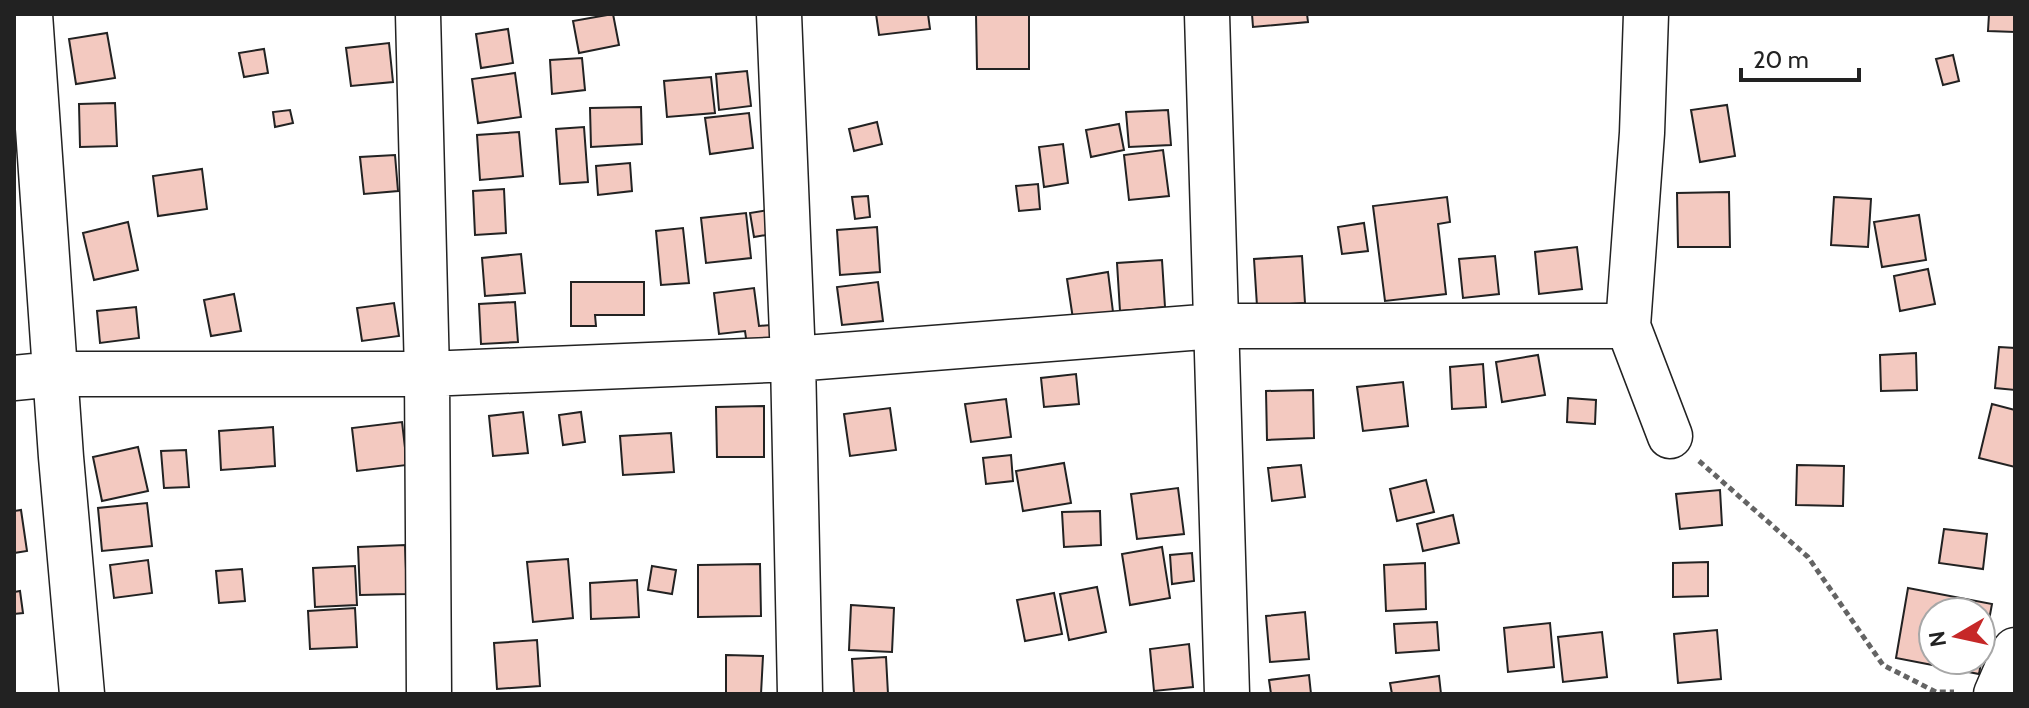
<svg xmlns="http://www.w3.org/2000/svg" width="2029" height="708" font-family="Cabin,sans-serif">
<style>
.building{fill:#f3c9c0;stroke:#222;stroke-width:2;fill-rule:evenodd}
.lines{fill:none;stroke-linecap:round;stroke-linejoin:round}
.minor-casing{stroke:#222;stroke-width:47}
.path{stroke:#646464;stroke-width:5;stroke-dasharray:6 4;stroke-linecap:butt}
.minor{stroke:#fff;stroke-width:44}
</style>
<rect width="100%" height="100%" fill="#fff"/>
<path class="building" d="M613,14L619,45L579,53L573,21Z
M876,14H928L930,29L879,35Z
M976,14H1029V69H977Z
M1252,14H1307L1308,22L1253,27Z
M1989,14H2015V32L1988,31Z
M508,29L513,63L481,68L476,34Z
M107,33L115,78L76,84L69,39Z
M389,43L393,82L351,86L346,48Z
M264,49L268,73L244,77L239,53Z
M1953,55L1959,81L1943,85L1936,59Z
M582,58L585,90L552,94L550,60Z
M747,71L751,106L719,110L716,74Z
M515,73L521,117L478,123L472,79Z
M711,77L715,113L667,117L664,81Z
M115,103L117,146L80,147L79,104Z
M1727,105L1735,156L1700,162L1691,110Z
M641,107L642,144L591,147L590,108Z
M290,110L293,123L275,127L273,112Z
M1168,110L1171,145L1129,147L1126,112Z
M749,113L753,148L710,154L705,118Z
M877,122L882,144L854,151L849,129Z
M1119,124L1124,150L1091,157L1086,130Z
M584,127L588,182L560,184L556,129Z
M519,132L523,176L480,180L477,135Z
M1063,144L1068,183L1044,187L1039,147Z
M1163,150L1169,196L1129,200L1124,155Z
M395,155L398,191L364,194L360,157Z
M630,163L632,191L598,195L596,166Z
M202,169L207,209L158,216L153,176Z
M1038,184L1040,209L1019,211L1016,186Z
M504,189L506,233L475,235L473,191Z
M1729,192L1730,247H1678L1677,193Z
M868,196L870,217L855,219L852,197Z
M1447,197L1450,222L1438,224L1446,294L1385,301L1373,206Z
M1834,197L1871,199L1868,247L1831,245Z
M774,209L778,233L754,237L750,213Z
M746,213L751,258L706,263L701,218Z
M1919,215L1926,260L1882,267L1874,222Z
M128,222L138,270L94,280L83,233Z
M1364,223L1368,251L1342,254L1338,227Z
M877,227L880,272L840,275L837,230Z
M683,228L689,283L661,285L656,231Z
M1577,247L1582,289L1539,294L1535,252Z
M521,254L525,293L485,296L482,258Z
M1302,256L1305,303L1257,306L1254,259Z
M1495,256L1499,294L1463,298L1459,259Z
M1162,260L1165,307L1120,311L1117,263Z
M1928,269L1935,304L1900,311L1894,276Z
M1108,272L1113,312L1073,319L1067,279Z
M571,282H644V315H595L596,326H571Z
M878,282L883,321L842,325L837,287Z
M754,288L759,326L771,325L773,342L747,345L745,331L719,334L714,293Z
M234,294L241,331L211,336L204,300Z
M515,302L518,342L481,344L479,304Z
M394,303L399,336L362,341L357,308Z
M136,307L139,338L100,343L97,311Z
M1999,347L2015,348V390L1995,388Z
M1916,353L1917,390L1881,391L1880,355Z
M1538,355L1545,395L1502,402L1496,362Z
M1483,364L1486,407L1452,409L1450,367Z
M1076,374L1079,404L1044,407L1041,378Z
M1403,382L1408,426L1363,431L1357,387Z
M1313,390L1314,438L1267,440L1266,391Z
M1568,398L1596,400L1595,424L1567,422Z
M1006,399L1011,437L971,442L965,404Z
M1992,404L2015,410V467L1979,458Z
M764,406V457H717L716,407Z
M890,408L896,450L850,456L844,414Z
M523,412L528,453L493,456L489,416Z
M581,412L585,442L563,445L559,415Z
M402,422L407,465L357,471L352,428Z
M273,427L275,466L221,470L219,431Z
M671,433L674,472L623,475L620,436Z
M138,447L148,491L102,501L93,457Z
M186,450L189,487L164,488L161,451Z
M1011,455L1013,481L986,484L983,458Z
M1064,463L1071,503L1023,511L1016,471Z
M1301,465L1305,497L1272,501L1268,468Z
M1797,465L1844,466L1843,506L1796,505Z
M1426,480L1434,512L1397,521L1390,489Z
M1178,488L1184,534L1137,539L1131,494Z
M1720,490L1722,525L1680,529L1676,494Z
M147,503L152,546L102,551L98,508Z
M21,510L27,551L14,553V511Z
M1100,511L1101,545L1064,547L1062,512Z
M1453,515L1459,543L1423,551L1417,524Z
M1944,529L1987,534L1983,569L1939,563Z
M405,545L407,594L360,595L358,547Z
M1162,547L1170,598L1130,605L1122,554Z
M1192,553L1194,581L1172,584L1170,555Z
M568,559L573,618L533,622L527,562Z
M148,560L152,593L114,598L110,565Z
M1708,562V596L1673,597V563Z
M1425,563L1426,609L1386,611L1384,565Z
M760,564L761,616L698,617V565Z
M355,566L357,605L315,607L313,568Z
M652,566L676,570L672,594L648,590Z
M242,569L245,601L219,603L216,571Z
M637,580L639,617L591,619L590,583Z
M1097,587L1106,632L1069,640L1060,594Z
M1908,588L1992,604L1979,674L1896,658ZM1933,612H1981V660H1933Z
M20,591L23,613L14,614V592Z
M1054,593L1062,634L1025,641L1017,600Z
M851,605L894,608L892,652L849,650Z
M355,608L357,647L310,649L308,611Z
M1305,612L1309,659L1270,662L1266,616Z
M1437,622L1439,650L1396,653L1394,624Z
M1550,623L1554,667L1508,672L1504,628Z
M1717,630L1721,679L1678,683L1674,634Z
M1602,632L1607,677L1563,682L1558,637Z
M537,640L540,686L497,689L494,643Z
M1189,644L1193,687L1154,691L1150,649Z
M726,655L763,656L761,694H726Z
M886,657L888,694H854L852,659Z
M1309,675L1311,694H1271L1269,680Z
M1439,676L1441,694H1392L1390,683Z"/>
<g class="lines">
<g class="minor-casing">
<path id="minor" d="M30,14L61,457L82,694
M418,14L427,374L429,694
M779,14L793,359L800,694
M1207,14L1227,694
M1646,14L1642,133L1628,326L1670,436
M14,378L55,374H427L793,359L1215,326H1628
M1996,694L2015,650"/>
</g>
<path class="path" d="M1699,461L1808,557L1883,665L1936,692H1954"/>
<use href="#minor" class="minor"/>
</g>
<rect width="2029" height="708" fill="none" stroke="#222222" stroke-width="32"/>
<g transform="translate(1957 636) rotate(261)"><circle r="38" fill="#ffffff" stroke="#a7a7a7" stroke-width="2"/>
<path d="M0-6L14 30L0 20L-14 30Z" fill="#c62828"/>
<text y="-12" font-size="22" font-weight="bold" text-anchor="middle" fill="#222222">N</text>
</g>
<path d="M1741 68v12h118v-12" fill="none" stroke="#222222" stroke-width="4"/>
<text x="1753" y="68" font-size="24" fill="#222222" stroke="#ffffff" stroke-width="6" paint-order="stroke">20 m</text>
</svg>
